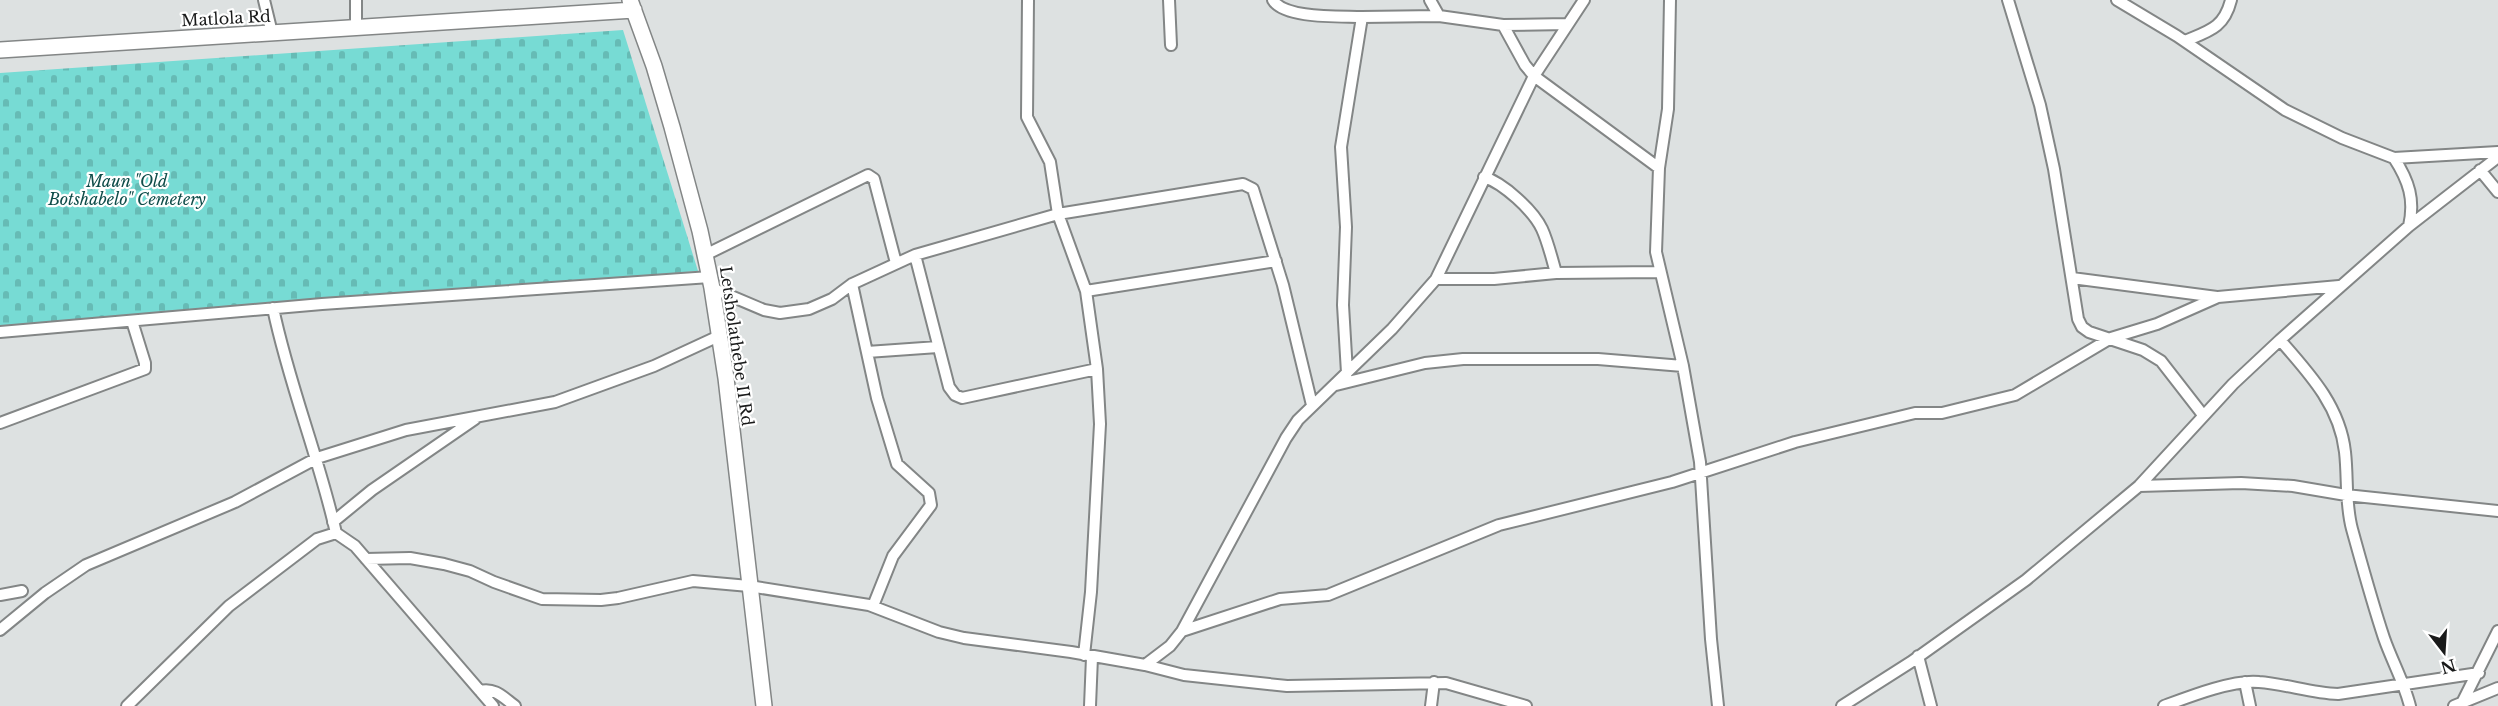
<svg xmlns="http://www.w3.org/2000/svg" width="2498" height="706" font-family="'Libre Baskerville',serif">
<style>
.cemetery{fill:url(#cemetery-stones)}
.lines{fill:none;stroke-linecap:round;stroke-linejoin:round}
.street-casing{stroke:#838686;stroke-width:14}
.secondary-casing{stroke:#838686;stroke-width:18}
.street{stroke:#fff;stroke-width:10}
.secondary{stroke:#fff;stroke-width:15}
.labels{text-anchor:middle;stroke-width:4.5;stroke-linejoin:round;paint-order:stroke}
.street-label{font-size:16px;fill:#191a1a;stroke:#fff}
.park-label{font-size:16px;font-style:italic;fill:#0e4c49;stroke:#fff}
</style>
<defs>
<pattern id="cemetery-stones" width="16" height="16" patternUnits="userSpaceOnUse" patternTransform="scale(1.5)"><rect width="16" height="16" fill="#77dbd4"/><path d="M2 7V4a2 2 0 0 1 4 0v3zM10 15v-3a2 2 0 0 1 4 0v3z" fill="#66bbb5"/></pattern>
</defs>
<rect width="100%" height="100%" fill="#dde1e1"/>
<path class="cemetery" d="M623,30L698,271L0,328V73Z"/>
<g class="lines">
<g class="street-casing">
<path id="street" d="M264,0L272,33
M356,0V29
M1169,0L1171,45
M1273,0C1284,19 1341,16 1362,17
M1430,0L1439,16
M1670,0L1668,109L1659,168L1656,252L1683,366L1700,462L1711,639L1718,706
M2008,0L2040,105L2054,169L2078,319L2082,327L2089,332L2143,350L2161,361L2203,415
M2117,0L2177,36L2285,110L2342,138L2394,158L2498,152
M1503,25L1568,24
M2185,41C2209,31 2224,28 2231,0
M2394,158C2409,181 2415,200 2409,226
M2480,170L2498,192
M1484,177C1503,183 1533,210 1542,229C1548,242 1552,259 1556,273
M705,255L868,175L874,179L896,263
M915,255L949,387L955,395L962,398L1097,369
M2072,278L2217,297
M1436,279H1494L1556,273L1659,272
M852,284L877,398L897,464L929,493L931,505L893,556L873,606
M712,288L764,310L780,313L809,309L832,299L852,284L915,255L1058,214L1050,162L1027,117L1028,0
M1086,291L1276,261
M273,308C289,385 319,457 336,533
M0,332L322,304L710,277
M2280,340C2309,373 2340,406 2345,452C2348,478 2345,503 2352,529C2362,565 2372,602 2384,638C2392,661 2404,682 2410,706
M867,352L938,347
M1347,373L1343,305L1346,227L1341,147L1362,17L1439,16L1503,25L1525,65L1534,76L1659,168
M1336,385L1425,363L1463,359H1598L1683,366
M0,423L145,369V363L132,321
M2139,486L2241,483L2293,486L2346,495L2498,511
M333,522L372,490L475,419
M366,559L410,558L444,564L470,571L494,582L542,599L601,600L618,598L693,581L749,586L869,605L939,632L964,638L1071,652L1145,665L1184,675L1287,686L1446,683L1526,706
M0,595L22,591
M0,630L45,593L86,565L235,502L317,458L406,430L555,402L654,366L721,335
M1182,631L1280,599L1328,595L1499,525L1672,482L1795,442L1915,413H1942L2015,395L2111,338L2157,324L2218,297L2339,286
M1084,655L1091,592L1100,424L1097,369L1086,291L1058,214L1243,184L1253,189L1283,285L1312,405
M1918,656L1931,706
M1145,665L1170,646L1182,631L1286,438L1298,420L1392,329L1436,279L1534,76L1584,0
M2245,682L2250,706
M480,691C495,687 504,698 515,706
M2463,701L2498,631
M127,706L229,606L317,539L336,533L355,546L493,706
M1090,706L1092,657
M1431,706L1434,682
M1842,706L1911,662L2026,580L2139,486L2233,384L2280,340L2409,226L2498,157
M2164,706C2188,697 2234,679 2259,682C2286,684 2311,693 2338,694L2479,673
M2454,706L2498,688"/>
</g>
<g class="secondary-casing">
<path id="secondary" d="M630,0L654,66L672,127L700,231L712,288L726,378L764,706
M0,50L634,10"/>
</g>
<use href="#street" class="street"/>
<use href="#secondary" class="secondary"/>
</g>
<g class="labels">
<g class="street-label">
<text transform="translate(226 18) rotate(-3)" y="6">Matlola Rd</text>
<text transform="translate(737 346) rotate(82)" y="6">Letsholathebe II Rd</text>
</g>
<g class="park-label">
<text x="127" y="187">Maun "Old<tspan x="127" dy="18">Botshabelo" Cemetery</tspan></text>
</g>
</g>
<g transform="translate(2444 652) rotate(163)" stroke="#ffffff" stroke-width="4.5" paint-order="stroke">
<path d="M0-4.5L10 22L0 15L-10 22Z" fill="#191a1a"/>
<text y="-9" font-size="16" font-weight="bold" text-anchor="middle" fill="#191a1a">N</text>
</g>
</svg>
